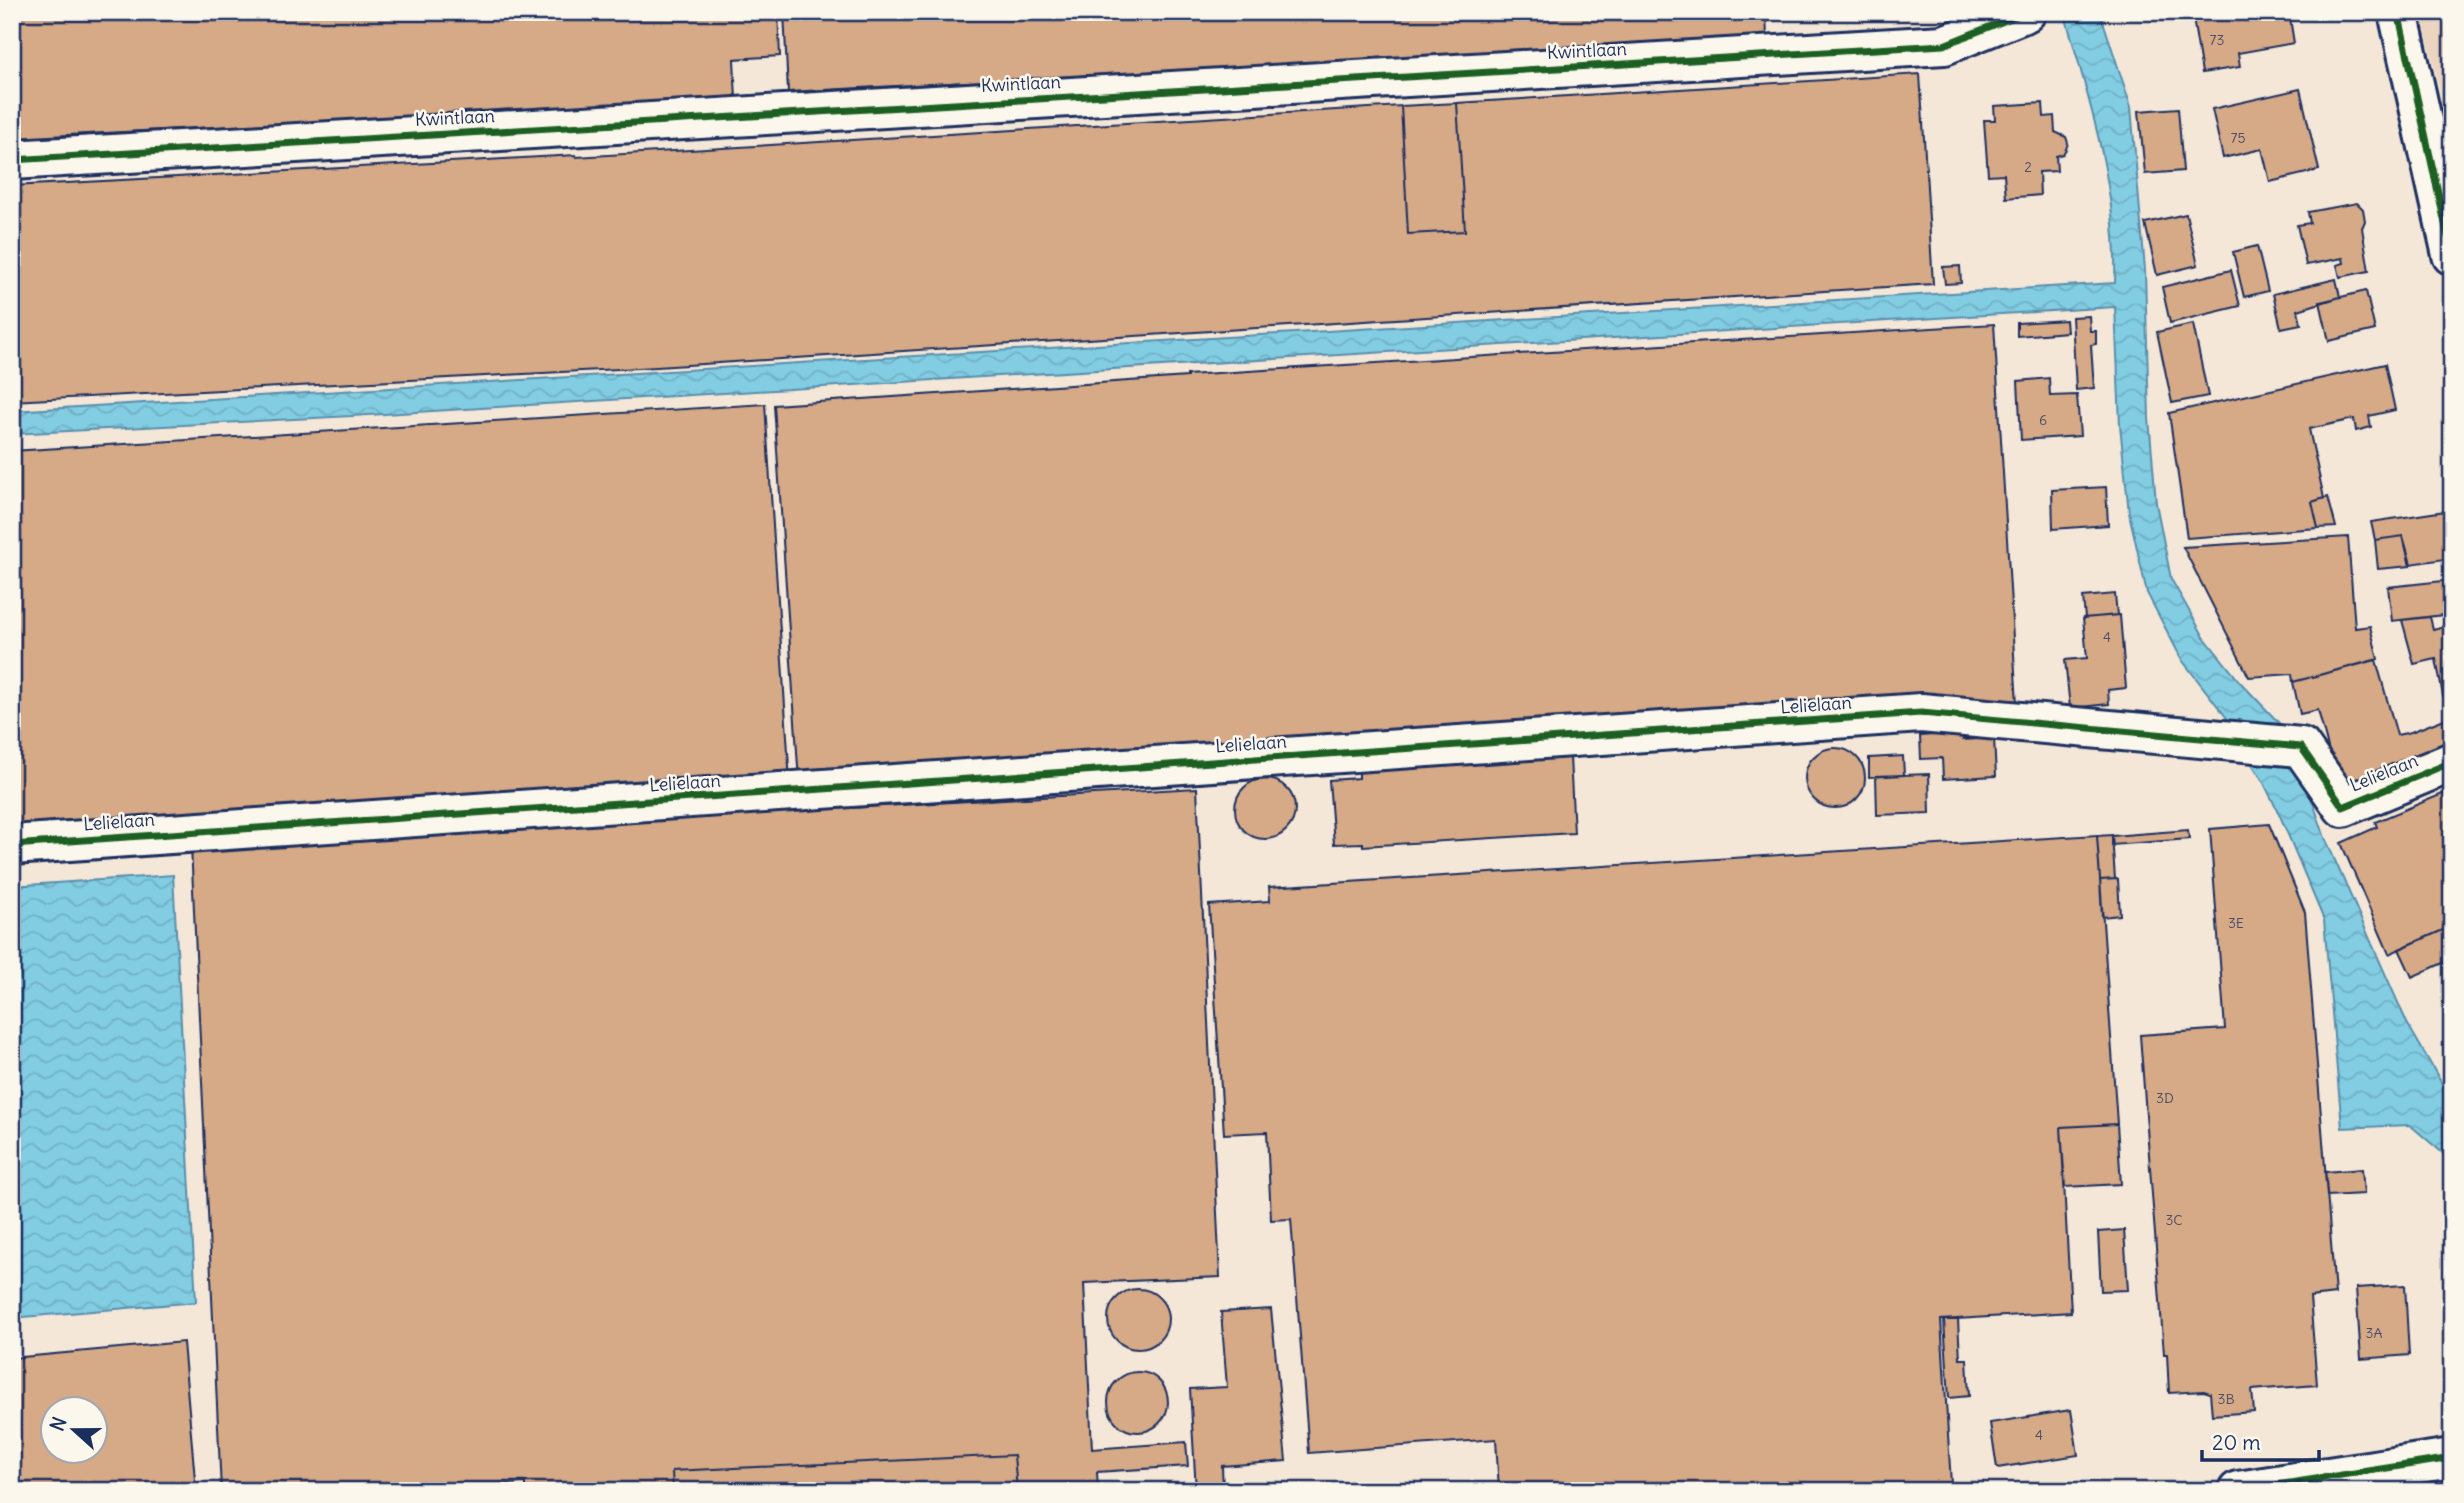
<svg xmlns="http://www.w3.org/2000/svg" width="2464" height="1503" font-family="Delius,sans-serif">
<style>
.built{fill:#ebd4c0}
.water{fill:url(#water-waves);stroke:#598ead;stroke-width:2}
.building{fill:#d6a987;stroke:#1b2f5e;stroke-width:2;fill-rule:evenodd}
.lines{fill:none;stroke-linecap:round;stroke-linejoin:round}
.street-casing{stroke:#1b2f5e;stroke-width:44}
.secondary-casing{stroke:#1b2f5e;stroke-width:44}
.street{stroke:#fbf7ec;stroke-width:38}
.secondary{stroke:#fbf7ec;stroke-width:38}
.cycleway-casing{stroke:#fbf7ec;stroke-width:11}
.cycleway{stroke:#1b5e20;stroke-width:7}
.labels{text-anchor:middle;stroke-width:5;stroke-linejoin:round;paint-order:stroke}
.number-label{font-size:14px;fill:#4a4e68}
.street-label{font-size:18px;fill:#1b2f5e;stroke:#fbf7ec}
</style>
<defs>
<pattern id="water-waves" width="16" height="10" patternUnits="userSpaceOnUse" patternTransform="scale(1.75)"><rect width="16" height="10" fill="#82cde2"/><path d="M0 5q4-4 8 0t8 0" fill="none" stroke="#70b0c4"/></pattern>
</defs>
<rect width="100%" height="100%" fill="#f4e7d8"/>
<filter id="ink" filterUnits="userSpaceOnUse"><feTurbulence type="fractalNoise" baseFrequency=".0143" numOctaves="2"/><feDisplacementMap in="SourceGraphic" scale="14" xChannelSelector="R" yChannelSelector="G"/><feConvolveMatrix kernelMatrix="1 2 1 2 8 2 1 2 1" color-interpolation-filters="sRGB"/></filter>
<g filter="url(#ink)">
<path class="built" d="M2421,12H2452V140Z"/>
<path class="water" d="M2064,12H2100L2131,107L2145,270L2149,418L2156,503L2171,579L2204,637L2240,682L2282,726L2301,767L2325,838L2407,1023L2452,1101V1161L2410,1125L2342,1128L2324,920L2281,818L2263,781L2247,756L2233,726L2182,660L2147,593L2129,513L2120,425L2115,307L352,416L12,434V411L2115,283C2118,190 2090,101 2064,12Z
M173,875L196,1302L12,1318V886Z
M2452,1476V1491H2345Z"/>
<path class="building" d="M12,12H778L780,56L734,59L736,99L12,138Z
M784,12H1766L1767,38L788,92Z
M2192,12H2289L2294,43L2238,53L2240,67L2202,73Z
M1920,74L1933,284L657,367L12,401V186L576,155V157L1401,106L1408,234L1465,231L1457,103Z
M2300,89L2319,170L2270,182L2262,149L2223,158L2212,109Z
M1457,103L1465,231L1408,234L1401,106Z
M2043,103L2044,117L2054,116L2055,132L2066,137L2068,143L2066,149L2063,154L2056,156L2057,171L2039,172L2040,195L2006,198L2004,174L1988,175L1984,120H1995L1994,106Z
M2178,108L2183,171L2145,174L2139,111Z
M2357,203L2363,209L2365,221L2362,228L2369,271L2340,277L2337,265L2344,263L2343,258L2306,265L2297,225L2310,223L2308,212Z
M2186,214L2198,265L2157,275L2145,223Z
M2257,246L2268,291L2244,297L2233,252Z
M1960,266L1961,283L1945,284L1943,267Z
M2231,270L2240,306L2170,323L2162,287Z
M2336,279L2340,297L2298,310L2301,324L2281,328L2273,294Z
M2366,291L2375,330L2329,341L2320,302Z
M2089,316L2090,331H2096V344L2091,345L2094,388L2076,390L2072,317Z
M2066,320L2067,332L2017,336V323Z
M1994,324L2017,704L799,782L774,405L1187,377V375Z
M2193,324L2208,396L2172,403L2157,332Z
M2385,364L2395,410L2369,416L2371,427L2356,431L2354,419L2309,429L2324,498L2312,502L2318,528L2187,538L2169,413Z
M2049,378L2050,396L2077,395L2080,436L2021,440L2018,381Z
M765,404L790,782L12,828V451Z
M2106,487L2108,525L2053,529L2052,490Z
M2328,497L2336,527L2318,528L2312,502Z
M2452,510V558L2411,564L2403,536L2375,540L2371,522Z
M2403,536L2410,566L2378,569L2375,540Z
M2348,537L2355,628L2370,626L2378,659L2293,682L2292,674L2249,677L2183,547Z
M2452,580V614L2392,621L2388,587Z
M2115,594L2117,615L2085,618L2083,597Z
M2120,615L2126,688L2108,690L2109,704L2070,708L2065,660L2087,658L2083,618Z
M2430,617L2433,629L2452,624V693L2443,696L2436,659L2414,664L2402,620Z
M2376,660L2397,735L2411,732L2452,716V753L2354,786L2334,770L2318,710L2300,714L2293,682Z
M1963,733V740L1994,738L1996,776L1943,779L1942,758L1921,759L1920,736Z
M1805 778a30 30 0 1 1 60 0a30 30 0 1 1-60 0Z
M1903,756L1904,775L1869,777V758Z
M1570,757L1574,833L1363,846V843L1334,844L1329,780L1359,778V770Z
M1929,774L1930,813L1877,815L1876,776Z
M1235 809a30 30 0 1 1 60 0a30 30 0 1 1-60 0Z
M1197,788L1220,1277L1084,1283L1092,1449L1186,1442L1188,1466L1097,1472L1098,1489L1078,1491H1017L1014,1455L672,1471L673,1491H525V1483L389,1491H221L191,846Z
M2452,790V926L2389,954L2341,843L2377,827L2375,822Z
M2269,824L2305,912L2335,1294L2310,1297L2317,1385L2252,1390L2254,1412L2212,1415L2210,1393L2204,1391L2169,1393L2167,1354H2164L2140,1035L2225,1029L2210,829Z
M2188,830L2189,839L2112,845V836Z
M2097,835L2117,1124L2061,1127L2071,1312L1941,1320L1951,1484L1825,1491H1499L1496,1439L1309,1453L1291,1219L1271,1220L1267,1132L1224,1134L1209,905L1270,901L1269,887Z
M2112,835L2115,879L2100,880L2097,836Z
M2118,879L2120,915L2102,917L2100,880Z
M2452,926V959L2412,977L2399,949Z
M2117,1124L2121,1184L2065,1187L2061,1127Z
M2362,1169L2364,1194L2327,1196L2325,1172Z
M2124,1230L2128,1290L2101,1291L2098,1232Z
M2405,1285L2409,1355L2361,1359L2356,1288Z
M1108 1319a30 30 0 1 1 60 0a30 30 0 1 1-60 0Z
M1271,1309L1286,1461L1222,1466L1223,1491H1196L1190,1389L1227,1387L1221,1312Z
M1958,1319L1960,1359H1967L1969,1396L1949,1398L1944,1320Z
M183,1342L196,1491H12V1358ZM52,1408H94V1450H52Z
M1108 1402a30 30 0 1 1 60 0a30 30 0 1 1-60 0Z
M2071,1410L2078,1455L1997,1468L1990,1423Z
M1014,1455L1017,1491H673L672,1471Z
M1419,1486V1491L1348,1490Z"/>
<g class="lines">
<g class="street-casing">
<path id="street" d="M12,160L1944,45L2026,12
M12,845L1921,713L2301,747L2343,807L2452,762"/>
</g>
<g class="secondary-casing">
<path id="secondary" d="M2398,12L2452,255
M2238,1491L2452,1458"/>
</g>
<use href="#street" class="street"/>
<use href="#secondary" class="secondary"/>
<g class="cycleway-casing">
<path id="cycleway" d="M2398,12L2452,255
M12,160L1944,45L2026,12
M12,845L1921,713L2301,747L2343,807L2452,762
M2238,1491L2452,1458"/>
</g>
<use href="#cycleway" class="cycleway"/>
</g>
</g>
<g class="labels">
<g class="number-label">
<text x="2217" y="45">73</text>
<text x="2238" y="143">75</text>
<text x="2028" y="172">2</text>
<text x="2043" y="425">6</text>
<text x="2107" y="642">4</text>
<text x="2236" y="928">3E</text>
<text x="2165" y="1103">3D</text>
<text x="2174" y="1225">3C</text>
<text x="2374" y="1338">3A</text>
<text x="2226" y="1404">3B</text>
<text x="2039" y="1440">4</text>
</g>
<g class="street-label">
<text transform="translate(1587 51) rotate(-3)" y="6">Kwintlaan</text>
<text transform="translate(1021 84) rotate(-3)" y="6">Kwintlaan</text>
<text transform="translate(455 118) rotate(-3)" y="6">Kwintlaan</text>
<text transform="translate(1816 705) rotate(-4)" y="6">Lelielaan</text>
<text transform="translate(1251 744) rotate(-4)" y="6">Lelielaan</text>
<text transform="translate(2384 773) rotate(-22)" y="6">Lelielaan</text>
<text transform="translate(685 783) rotate(-4)" y="6">Lelielaan</text>
<text transform="translate(119 822) rotate(-4)" y="6">Lelielaan</text>
</g>
</g>
<rect width="2464" height="1503" fill="none" stroke="#fbf7ec" stroke-width="42"/>
<rect x="21" y="21" width="2422" height="1461" fill="none" stroke="#1b2f5e" stroke-width="2.5" filter="url(#ink)"/>
<g transform="translate(74 1430) rotate(291)"><circle r="33" fill="#fbf7ec" stroke="#a1a7b3" stroke-width="2"/>
<path d="M0-5L12 26L0 18L-12 26Z" fill="#1b2f5e"/>
<text y="-10" font-size="19" font-weight="bold" text-anchor="middle" fill="#1b2f5e">N</text>
</g>
<path d="M2202 1450v10h117v-10" fill="none" stroke="#1b2f5e" stroke-width="3.5"/>
<text x="2212" y="1450" font-size="21" fill="#1b2f5e" stroke="#fbf7ec" stroke-width="5" paint-order="stroke">20 m</text>
</svg>
